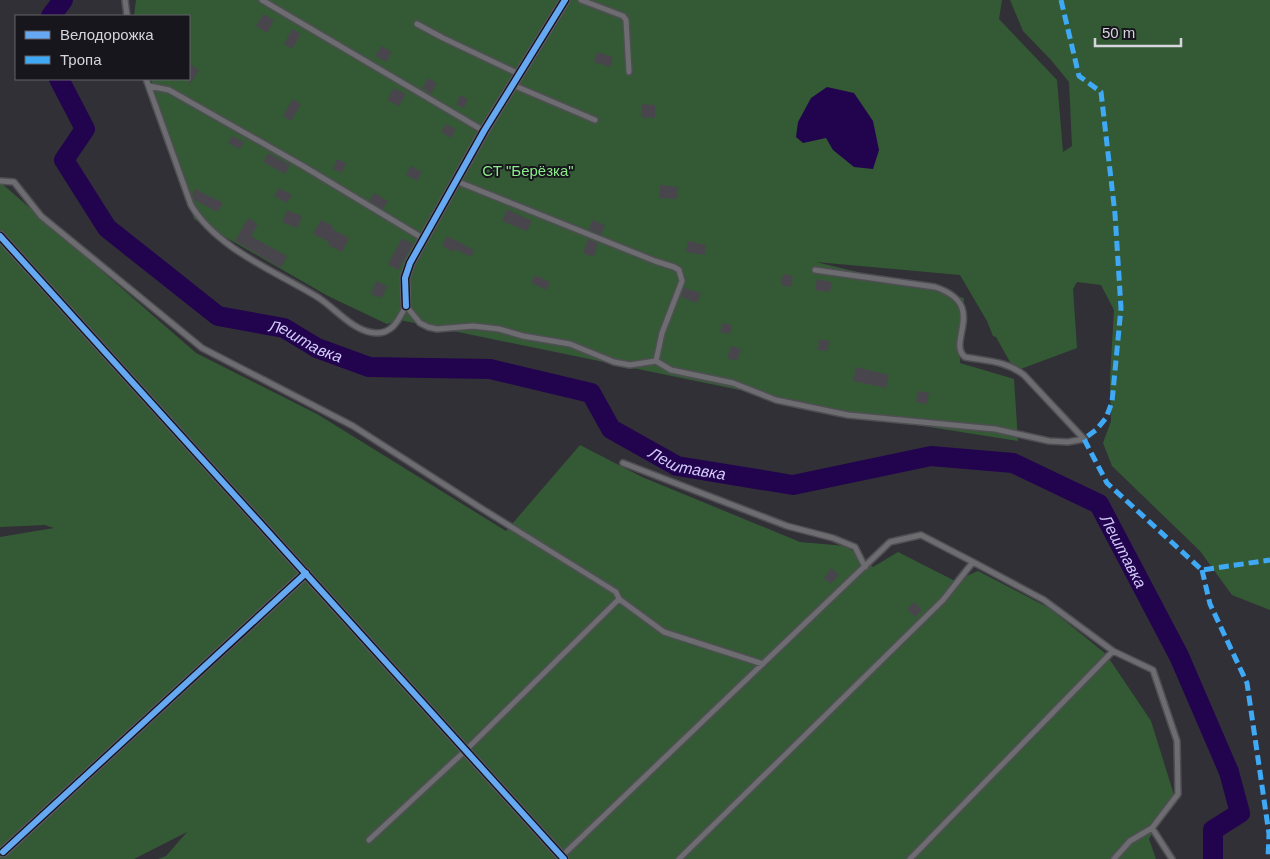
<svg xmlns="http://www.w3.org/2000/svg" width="1270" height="859" font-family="Arial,sans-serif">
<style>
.green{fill:#345a35}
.water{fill:#22044e}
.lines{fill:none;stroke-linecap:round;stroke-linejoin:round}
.river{stroke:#22044e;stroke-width:20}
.building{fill:#48464c}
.service-casing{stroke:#4f4e53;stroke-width:8}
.minor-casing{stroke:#4f4e53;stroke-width:12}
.service{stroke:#6c6c71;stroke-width:5}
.minor{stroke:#6c6c71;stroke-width:10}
.quiet{stroke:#3fa9f5;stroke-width:5;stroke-dasharray:10 5;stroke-linecap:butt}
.cycleway-casing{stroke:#17161c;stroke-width:9}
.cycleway{stroke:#66a8f1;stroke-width:6}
.labels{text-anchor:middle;stroke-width:4;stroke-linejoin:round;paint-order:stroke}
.park-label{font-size:15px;fill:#8cec8b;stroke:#17161c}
.water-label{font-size:16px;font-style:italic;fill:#d2cbf9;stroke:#17161c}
</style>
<rect width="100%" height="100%" fill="#313036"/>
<path class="green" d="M136,0H1002L999,19L1057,80L1063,152L1072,146L1069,82L1051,60L1023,31L1010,0H1270V610L1232,595L1200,551L1112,466L1103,443L1111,421L1110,378L1114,310L1101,285L1077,282L1073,289L1077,348L1015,371L996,337L993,336L987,321L960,275L816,262L964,298L960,363L1014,379L1018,441L885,420L400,320L387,324L328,296L194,219L151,79H189V16H134Z
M0,182L196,353L317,414L506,531L580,445L642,477L800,542L846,546L873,567L898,552L955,581L978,571L1049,608L1106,654L1151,721L1174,795L1149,839L1156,859H158L166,856L187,832L134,859H0V537L54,528L45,525L0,527Z"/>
<path class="water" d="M827,87L854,93L873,121L879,150L873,169L854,167L833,150L826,138L803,143L796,137L798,122L811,98Z"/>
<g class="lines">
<g class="river">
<path d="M51,16L63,0"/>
<path id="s1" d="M59,79L85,129L64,160L107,228L218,316L284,328L317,348L369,367L490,369L591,393L611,429L677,466L793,485L931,456L1013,463L1099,504L1179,656L1229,772L1240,813L1213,830V859"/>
</g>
</g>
<path class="building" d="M263,14L274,20L267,33L256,26Z
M292,29L301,34L292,49L284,44Z
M381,46L392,52L386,62L375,56Z
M597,52L613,57L610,67L594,62Z
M189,64L199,70L189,86Z
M428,78L437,83L431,94L422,88Z
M394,88L406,94L399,106L387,100Z
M460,95L468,99L464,108L456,105Z
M293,99L301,104L291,121L283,116Z
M642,104L655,105V118L641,117Z
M446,124L456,129L451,138L441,132Z
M232,136L244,142L240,149L228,143Z
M268,153L290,165L285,174L263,162Z
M337,159L346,163L342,173L333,169Z
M411,166L422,172L417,181L406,175Z
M660,185L678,187L677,199L659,198Z
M279,188L292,195L287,203L274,196Z
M195,189L223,203L218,212L194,200L192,195Z
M374,193L388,201L383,209L369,201Z
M507,209L532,221L527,231L502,221Z
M287,210L302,216L297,228L282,222Z
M248,218L258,224L251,236L287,256L281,268L235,241Z
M321,220L333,226L332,229L349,238L342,252L328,245L329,242L313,234Z
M592,220L605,225L601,235L589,229Z
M447,236L474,250L471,257L454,249L453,252L442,246Z
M402,238L413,244L398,270L388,264Z
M588,239L598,243L594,257L583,253Z
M688,241L706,245L705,255L686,252Z
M783,274L793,276L791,287L781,285Z
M535,275L550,282L547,290L531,283Z
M817,279L832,282L830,292L815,290Z
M376,281L387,286L382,298L371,294Z
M684,288L701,293L697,303L681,297Z
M722,323L732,325L730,334L720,332Z
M819,339L829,341L828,351L818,350Z
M731,346L741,349L737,361L727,358Z
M856,367L889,375L886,388L853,381Z
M918,391L929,393L927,404L916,402Z
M831,568L839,575L831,584L824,578Z
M914,602L922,610L915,617L907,609Z"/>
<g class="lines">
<g class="service-casing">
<path id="service" d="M125,0L127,16
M262,0L484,131
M581,0L623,16L626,20L629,72
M417,24L443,38L519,74
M146,79L191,205C217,249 277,272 319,298C337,310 355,333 377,333C394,333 399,318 406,306L420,323L428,327L437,329L473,326L499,329L523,336L570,344L614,362L630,365L656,361L671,370L733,383L776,400L848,415L995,429L1049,441L1068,442L1084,439
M513,85L595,120
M149,86L169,90L303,166L424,239
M0,181L14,182L41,216L202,348L353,426L484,510L616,592L619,599L664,632L763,664
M456,181L655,261L674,267L679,270L682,281L662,333L656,361
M815,270L935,287C989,305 946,342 965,357C987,361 1007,361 1024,375L1084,439
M623,463L787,526L833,538L855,547L865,567
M1113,651L1153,670L1177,741L1178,794L1152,828L1130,841L1114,859
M1152,828L1172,859
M369,840L466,750L619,599
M562,856L890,542L921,535L973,562L943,600L679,859
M910,859L1113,651L1044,600L973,562"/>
</g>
<g class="minor-casing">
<path id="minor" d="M0,236L564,859
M406,306L405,278L410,263L484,131L565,0
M3,852L306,573"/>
</g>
<use href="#service" class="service"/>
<use href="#minor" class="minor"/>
<path class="quiet" d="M1061,0L1079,76L1101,92L1115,214L1121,308L1112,402L1106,418L1096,430L1084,439L1107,483L1202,570L1270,560
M1202,570L1210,604L1247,683L1269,834L1268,859"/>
<g class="cycleway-casing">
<path id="cycleway" d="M0,236L564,859
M406,306L405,278L410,263L484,131L565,0
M3,852L306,573"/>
</g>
<use href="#cycleway" class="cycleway"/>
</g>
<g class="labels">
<g class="park-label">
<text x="528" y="176">СТ "Берёзка"</text>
</g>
<g class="water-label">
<text dy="6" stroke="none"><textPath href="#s1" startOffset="408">Лештавка</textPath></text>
<text dy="6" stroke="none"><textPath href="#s1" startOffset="828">Лештавка</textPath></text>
<text dy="6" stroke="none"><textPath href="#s1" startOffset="1308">Лештавка</textPath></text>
</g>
</g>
<rect x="15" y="15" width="175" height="65" fill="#17161c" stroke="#636269"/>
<rect x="25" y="31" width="25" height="8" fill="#66a8f1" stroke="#636269"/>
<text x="60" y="40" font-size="15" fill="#d6d5dd">Велодорожка</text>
<rect x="25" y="56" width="25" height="8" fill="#3fa9f5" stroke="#636269"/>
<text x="60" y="65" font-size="15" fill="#d6d5dd">Тропа</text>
<path d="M1095 38v8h86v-8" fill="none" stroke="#d6d5dd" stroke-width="2.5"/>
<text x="1102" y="38" font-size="15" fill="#d6d5dd" stroke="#17161c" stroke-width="4" paint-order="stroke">50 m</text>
</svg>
